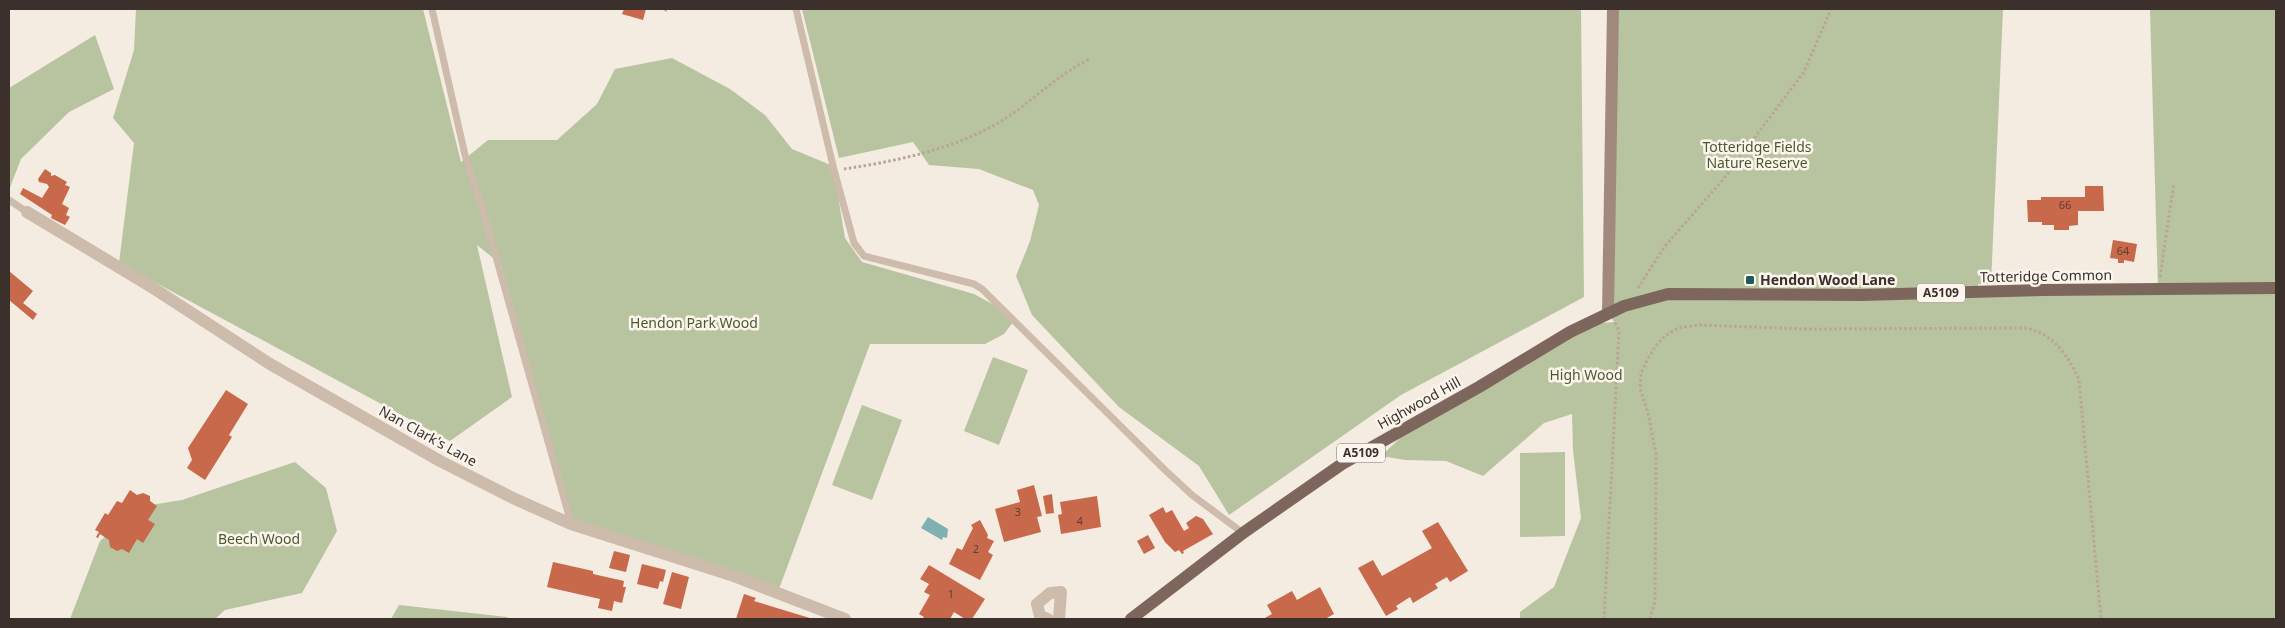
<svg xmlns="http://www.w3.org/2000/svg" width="2285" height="628" font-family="'Noto Sans',sans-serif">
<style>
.green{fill:#b8c4a0}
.water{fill:#7fb0b2}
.building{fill:#c8694b}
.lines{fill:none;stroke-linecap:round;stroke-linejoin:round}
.path{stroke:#b9a596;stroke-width:3;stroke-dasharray:2.5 2.5;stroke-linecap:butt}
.service{stroke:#cdbbac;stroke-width:7}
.minor{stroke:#cdbbac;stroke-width:12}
.secondary{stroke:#a18a7d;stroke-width:12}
.primary{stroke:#7d675c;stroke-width:12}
.poi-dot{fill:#1f5a5e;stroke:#fbf5ee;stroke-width:2}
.labels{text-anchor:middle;stroke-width:5;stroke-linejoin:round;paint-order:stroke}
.number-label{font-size:11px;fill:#5e3e33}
.shield{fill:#fbf5ee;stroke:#756b66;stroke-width:1}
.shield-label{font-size:12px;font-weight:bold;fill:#3b302b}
.park-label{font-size:14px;fill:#4a5a2e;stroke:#fbf5ee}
.street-label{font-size:14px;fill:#3b302b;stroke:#fbf5ee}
.poi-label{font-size:14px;font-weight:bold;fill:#3b302b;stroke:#fbf5ee;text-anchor:start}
</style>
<rect width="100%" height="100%" fill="#f4ebe1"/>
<path class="green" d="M136,9H423L461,162L488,140H557L597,104L615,69L672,58L730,89L765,115L792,149L833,166L845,238L862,262L974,294L996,306L1013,322L1004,334L985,344H870L776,597L571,524L497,261L477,245L512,397L450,441L119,263L134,143L113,118L134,50Z
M802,9H1581L1584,297L1401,395L1229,515L1199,466L1119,407L1032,315L1016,276L1030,241L1039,205L1033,190L979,169L929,165L913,142L839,158Z
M1613,9H2003L1991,284H1978V292L2158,289L2150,9H2276V619H1520V612L1554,587L1581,518L1573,450L1572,414L1544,423L1483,476L1446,461L1405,460L1381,456L1429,411L1600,323L1614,322L1608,312Z
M95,35L114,89L69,112L21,159L9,190V88Z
M993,357L1028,370L999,445L964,431Z
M862,405L902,420L872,500L832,485Z
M1565,452V536L1520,537V453Z
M295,462L326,488L337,531L302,593L225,610L215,619H70L100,541L138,507L182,500Z
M399,605L507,617L510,619H391Z"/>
<path class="water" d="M928,517L948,529L947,538L943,537L942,540L921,528Z"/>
<path class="building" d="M624,9H646L643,20L622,14Z
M45,169L51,173V176L55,175L67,182L65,185L70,187L62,204L69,208L66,215L70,217L65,225L51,218L52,215L20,194L23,188L42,198L49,187L47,184L39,182L38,179Z
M2085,186H2103L2104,211H2078V225L2069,226V230H2054V225H2042V222H2028L2027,200H2041V197H2085Z
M2113,240L2137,244L2134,262L2124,260V263H2118V259L2110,258Z
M9,271L33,291L23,303L37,314L33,320L9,300Z
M226,390L248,404L229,435L232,437L205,480L187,468L192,460L188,448Z
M1034,485L1042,516L1037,517L1041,532L1004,542L995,509L1020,502L1017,490Z
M130,490L137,495L143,493L150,496V501L157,506L148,520L155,524L143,543L137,539L129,553L122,549L117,551L110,547L109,540L100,534L98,538L96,537L99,532L95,530L105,513L108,515L117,501L122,503Z
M1052,494L1054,513L1046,514L1043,496Z
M1097,496L1101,527L1061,534L1058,515L1062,514L1060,502Z
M1163,507L1166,513L1172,510L1184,531L1189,528L1186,523L1196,516L1203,519L1213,534L1183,551L1184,553L1182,554L1179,550L1175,552L1165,542L1149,515Z
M980,520L988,535L987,538L994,541L988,552L993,555L980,580L949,564L957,548L962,550L973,528L971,525Z
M1438,522L1468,571L1450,582L1447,577L1435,584L1438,588L1413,603L1410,597L1396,606L1398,609L1386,616L1358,568L1373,560L1382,576L1432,548L1422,531Z
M1148,535L1155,548L1144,554L1137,541Z
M614,551L630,555L626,572L609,568Z
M553,562L593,571V574L624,581L623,587H626L622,603L614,601L612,611L598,608L600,599L547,587Z
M642,564L666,570L663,582L660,581L658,589L637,584Z
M929,565L985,599L972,619H965L954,612L950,619H922L924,617L919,614L930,595L924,592L929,584L920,579Z
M672,572L689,577L681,609L663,604Z
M1320,587L1334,614L1325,619H1263L1272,614L1267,605L1292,591L1297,600Z
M744,594L756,598L754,601L813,619H736Z"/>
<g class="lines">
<path class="path" d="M665,11L666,9
M844,169C897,161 956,149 1003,120C1033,101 1058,74 1090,59
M2160,277L2174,183
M1638,288L1665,246L1722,181L1804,72L1831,9
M1604,619L1619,331L1615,323
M1650,619L1655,601L1656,454L1648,413L1640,388L1641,373L1647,360L1657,344L1665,336L1678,328L1699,325L1808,329L2025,328C2053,333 2068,355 2079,380L2101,619"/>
<path class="service" d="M432,9L465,155L487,225L571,523
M796,9L834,170L854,243L864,256L974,284L982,289L1165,470L1192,495L1243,533
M9,200L27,212"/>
<path class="minor" d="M27,212L150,286L270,364L440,461L515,499L571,524L731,575L845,619
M1048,619L1040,616L1037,604L1050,593L1061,592L1059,619"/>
<path class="secondary" d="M1608,312L1613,9"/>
<path class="primary" d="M1131,619L1243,533L1342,464L1479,387L1570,332L1624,306L1668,294L1861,295L2045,290L2276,288"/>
</g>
<rect class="poi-dot" x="1745" y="275" width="10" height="10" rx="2.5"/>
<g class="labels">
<g class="number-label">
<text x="2065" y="209">66</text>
<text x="2123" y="255">64</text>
<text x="1018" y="516">3</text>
<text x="1080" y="525">4</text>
<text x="976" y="553">2</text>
<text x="951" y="598">1</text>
</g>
<g class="shield">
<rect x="1917" y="283.5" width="48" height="19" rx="4"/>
<rect x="1337" y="443.5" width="48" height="19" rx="4"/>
</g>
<g class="shield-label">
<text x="1941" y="297">A5109</text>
<text x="1361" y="457">A5109</text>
</g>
<g class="park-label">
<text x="1757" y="152">Totteridge Fields<tspan x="1757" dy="16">Nature Reserve</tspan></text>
<text x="694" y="328">Hendon Park Wood</text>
<text x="1586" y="380">High Wood</text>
<text x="259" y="544">Beech Wood</text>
</g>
<g class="street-label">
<text transform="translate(2046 276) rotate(-1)" y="5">Totteridge Common</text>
<text transform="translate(1419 403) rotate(-29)" y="5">Highwood Hill</text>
<text transform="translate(428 436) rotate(29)" y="5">Nan Clark's Lane</text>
</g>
<g class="poi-label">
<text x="1760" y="285">Hendon Wood Lane</text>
</g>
</g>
<rect width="2285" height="628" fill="none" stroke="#3b302b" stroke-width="20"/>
</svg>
